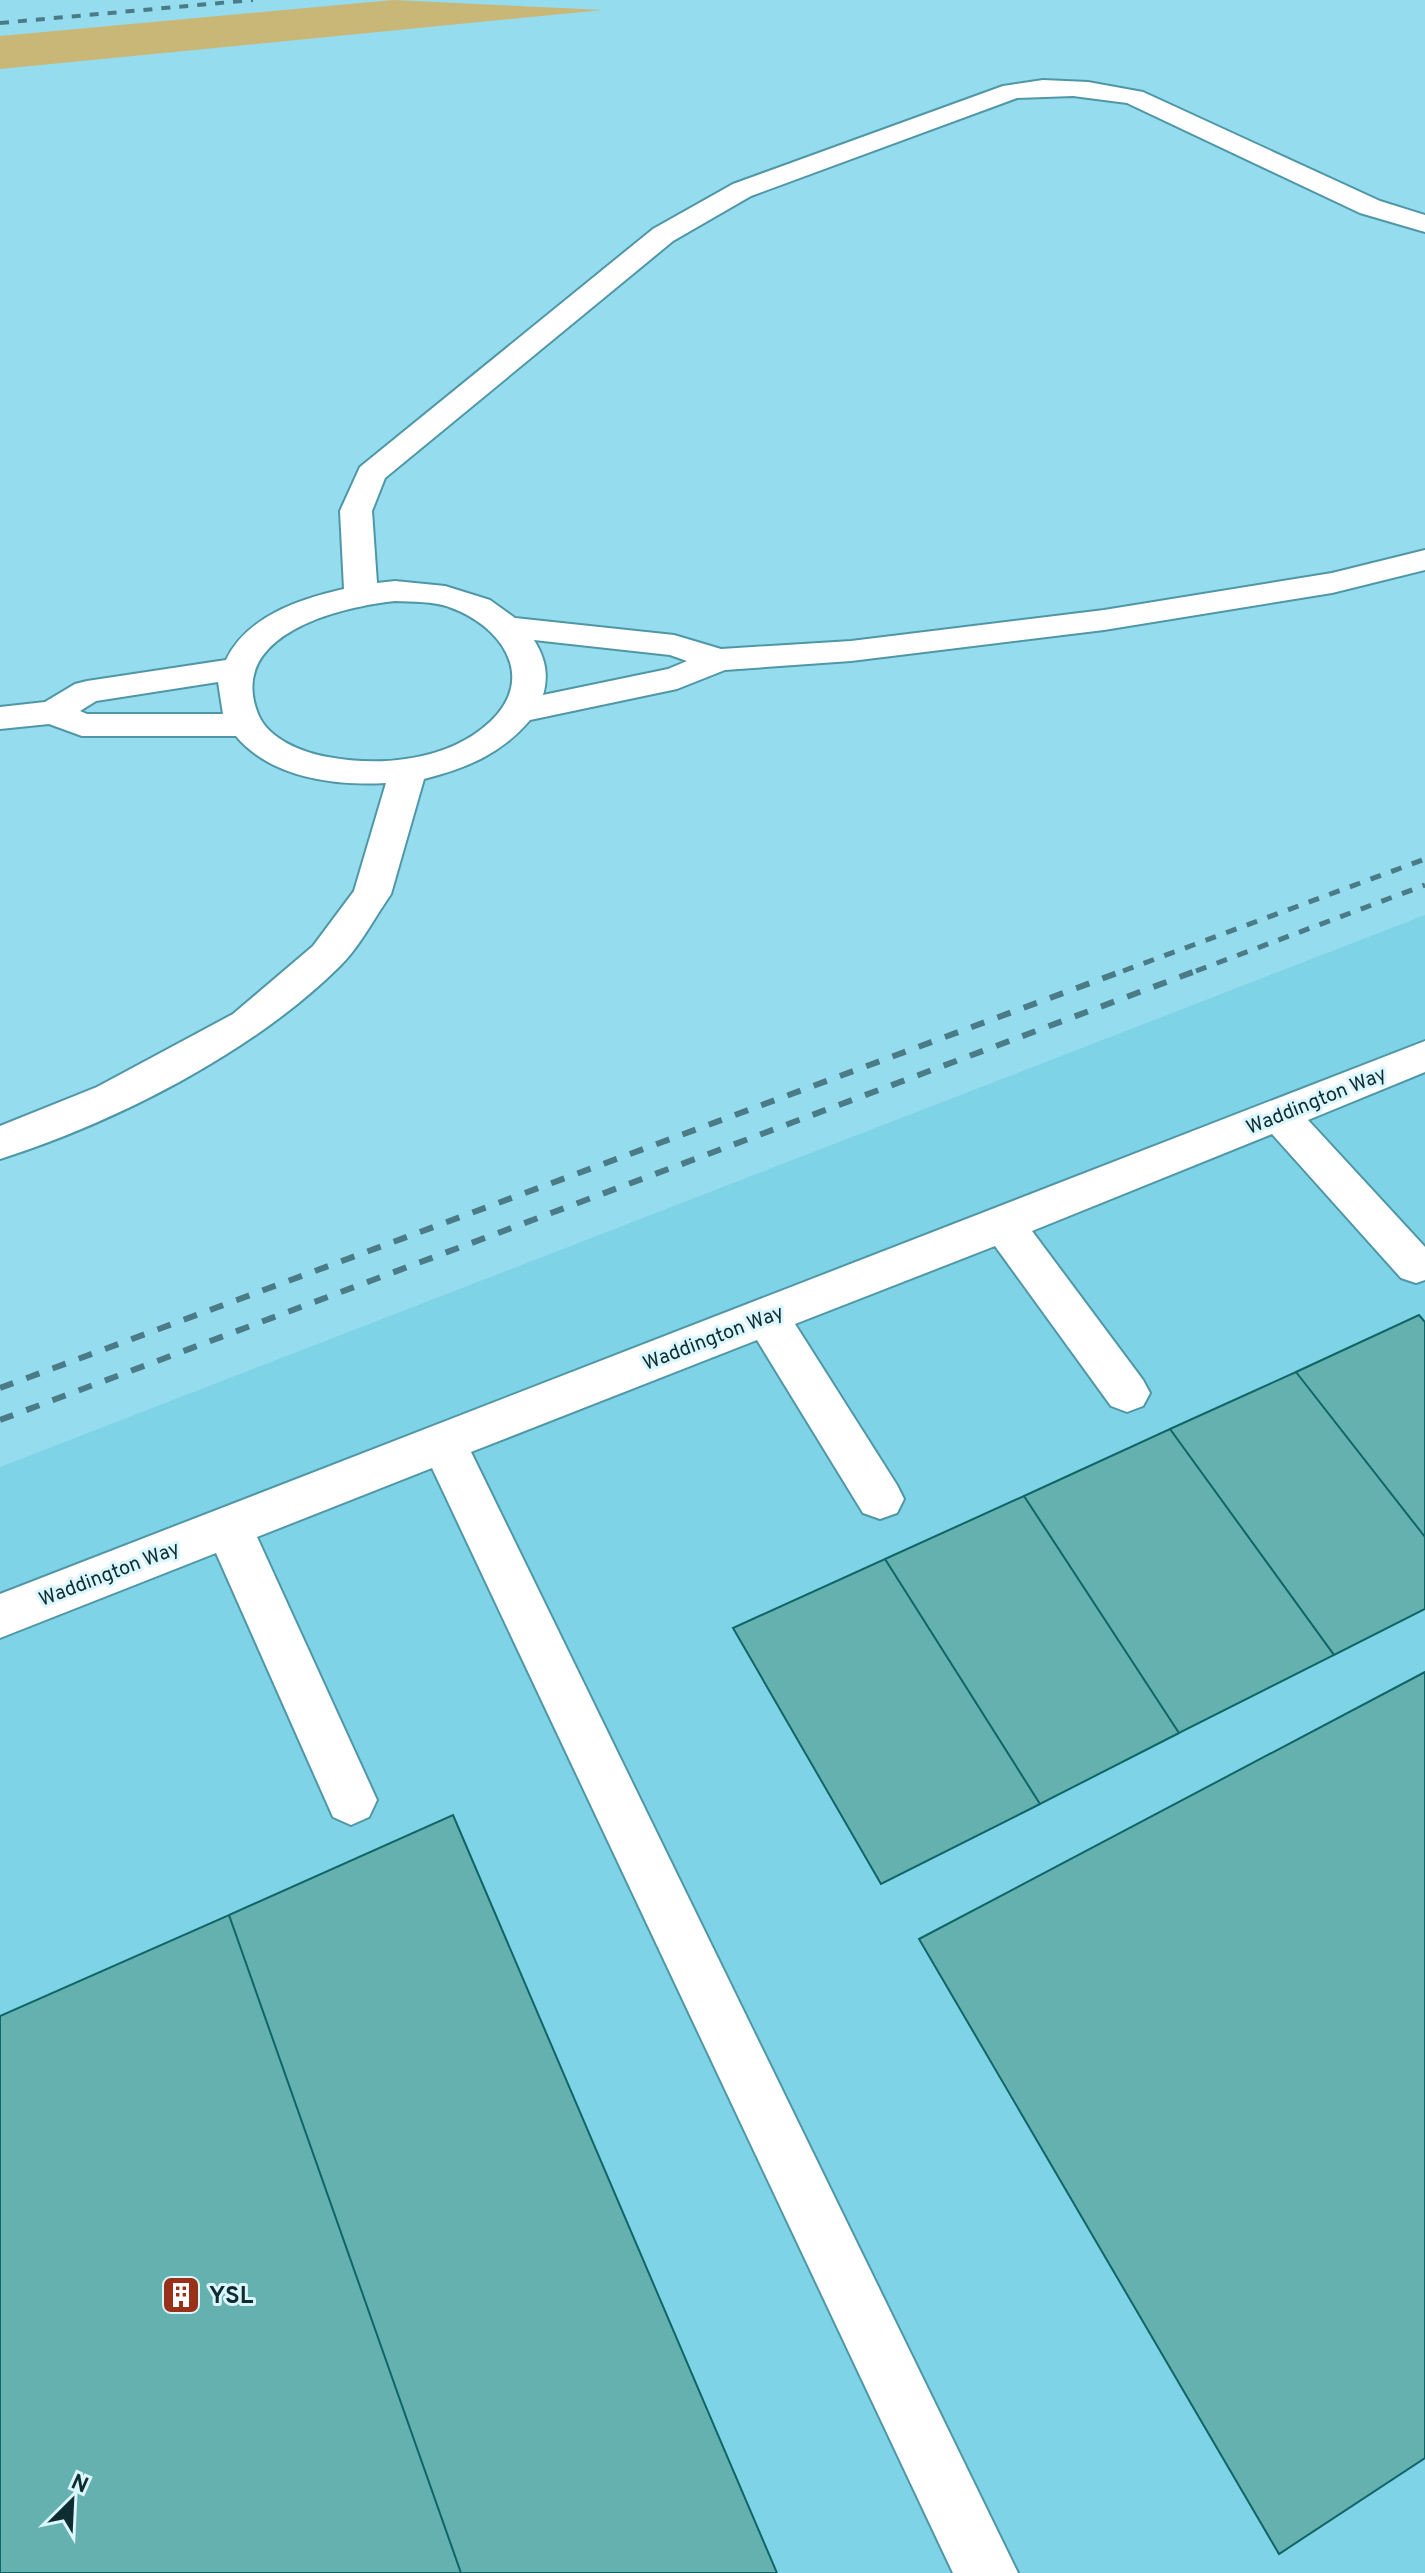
<svg xmlns="http://www.w3.org/2000/svg" width="1425" height="2573" font-family="Overpass,sans-serif">
<style>
.built{fill:#7fd3e6}
.green{fill:#c9b778}
.building{fill:#65b1b0;stroke:#0f6666;stroke-width:2}
.lines{fill:none;stroke-linecap:round;stroke-linejoin:round}
.minor-casing{stroke:#4f97a7;stroke-width:4}
.minor{fill:#fff;fill-rule:evenodd}
.rail-far2{stroke:#4a7b86;stroke-width:4;stroke-dasharray:9 9;stroke-linecap:butt}
.rail-far1{stroke:#4a7b86;stroke-width:5;stroke-dasharray:11 11;stroke-linecap:butt}
.rail{stroke:#4a7b86;stroke-width:6;stroke-dasharray:14 14;stroke-linecap:butt}
.labels{text-anchor:middle;stroke-width:6;stroke-linejoin:round;paint-order:stroke}
.street-label{font-size:20px;fill:#0e2d33;stroke:#dbf6fd}
.near-poi-label{font-size:24px;font-weight:bold;fill:#0e2d33;stroke:#dbf6fd;text-anchor:start}
</style>
<rect width="100%" height="100%" fill="#95ddee"/>
<path class="built" d="M1425,915V2573H0V1467Z"/>
<path class="green" d="M393,0L603,10L0,69V36Z"/>
<path class="building" d="M1419,1315L1425,1322V1537L1296,1372Z
M1296,1372L1425,1537V1609L1334,1655L1170,1429Z
M1170,1429L1334,1655L1179,1733L1024,1496Z
M1024,1496L1179,1733L1040,1804L885,1559Z
M885,1559L1040,1804L881,1884L733,1628Z
M1425,1672V2458L1279,2554L919,1939Z
M453,1815L777,2573H461L229,1915Z
M229,1915L461,2573H0V2016Z"/>
<g class="lines">
<g class="minor-casing">
<path id="minor" d="M1043,80L1088,82L1143,92L1380,201L1425,215V232L1360,213L1127,103L1073,96L1017,98L751,196L673,241L385,478L372,511L377,583L395,581L445,586L490,600L515,618L674,635L721,649L851,641L1104,610L1332,573L1425,550V570L1332,593L1104,630L851,661L725,670L677,689L530,720C501,754 467,768 424,779L391,894L385,903C371,924 357,950 339,967C252,1053 116,1122 0,1159V1126L97,1087L233,1014L313,946L354,891L386,783C335,786 271,778 236,736H82L49,724L0,729V707L45,702L75,684L87,681L226,660C247,616 300,599 344,589L340,511L360,467L653,229L733,184L1003,86ZM395,601C413,602 433,601 449,607C501,625 538,677 490,722C448,761 381,767 328,757C303,753 268,739 258,714C226,634 340,607 395,601ZM534,640L670,655L687,661L668,669L543,695C549,674 545,658 534,640ZM218,682L223,714H87L80,711L96,701Z
M1425,1041V1072L1308,1120L1425,1247V1280L1416,1283L1401,1278L1272,1134L1032,1231L1143,1380L1150,1393L1143,1406L1127,1412L1111,1406L995,1246L795,1324L897,1485L904,1499L897,1513L880,1519L863,1513L757,1340L471,1452L1018,2573H953L432,1468L257,1537L377,1800L369,1817L351,1825L333,1817L216,1553L0,1638V1594Z"/>
</g>
<use href="#minor" class="minor"/>
<path class="rail-far2" d="M0,23L253,0"/>
<path class="rail-far1" d="M1123,971L1425,859
M1196,971L1425,885"/>
<path class="rail" d="M0,1388L1128,969
M0,1420L1201,969"/>
</g>
<defs>
<g id="building-square" transform="scale(2)"><rect x="-9" y="-9" width="18" height="18" rx="4" fill="#99301a" stroke="#dbf6fd"/><path d="M-4-6H4V6H1V3H-1V6H-4ZM-2.5-4.3h1.7v1.8h-1.7ZM.8-4.3h1.7v1.8H.8ZM-2.5-1h1.7V.8h-1.7ZM.8-1h1.7V.8H.8Z" fill="#fff"/></g>
</defs>
<g fill-rule="evenodd">
<use href="#building-square" x="181" y="2295"/>
</g>
<g class="labels">
<g class="street-label">
<text transform="translate(1316 1100) rotate(-22)" y="7">Waddington Way</text>
<text transform="translate(713 1337) rotate(-21)" y="7">Waddington Way</text>
<text transform="translate(109 1573) rotate(-21)" y="7">Waddington Way</text>
</g>
<g class="near-poi-label">
<text x="209" y="2303">YSL</text>
</g>
</g>
<g transform="translate(72 2501) rotate(24)" stroke="#dbf6fd" stroke-width="6" paint-order="stroke">
<path d="M0-6L14 30L0 20L-14 30Z" fill="#0e2d33"/>
<text y="-12" font-size="22" font-weight="bold" text-anchor="middle" fill="#0e2d33">N</text>
</g>
</svg>
